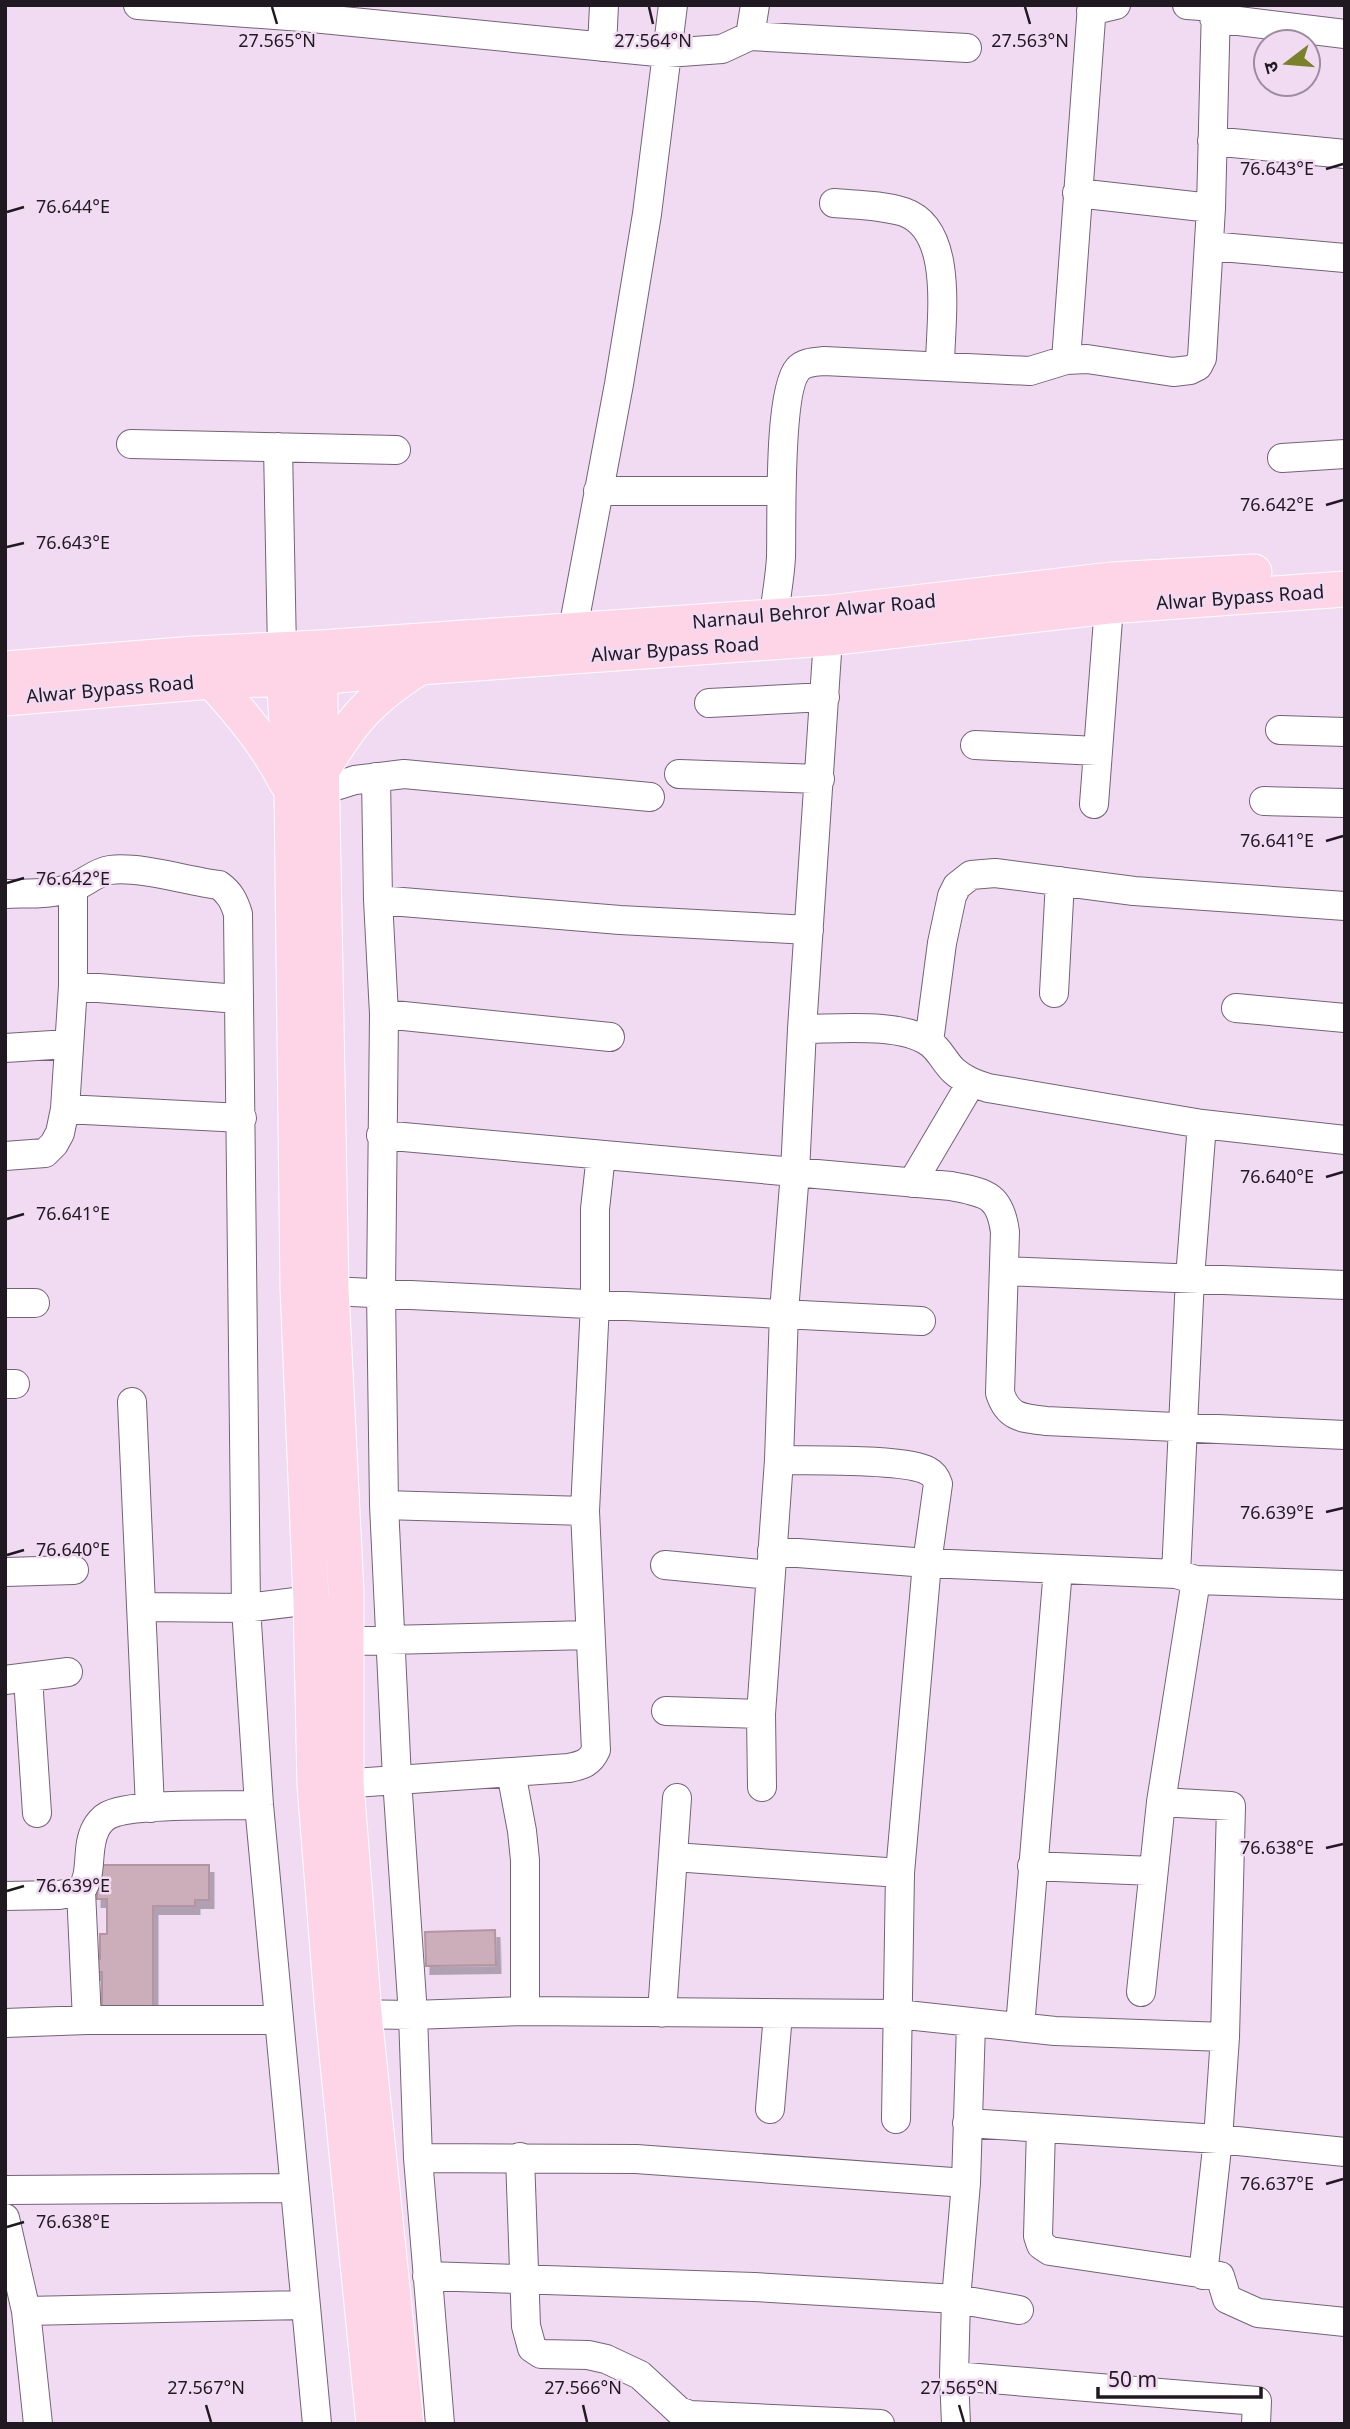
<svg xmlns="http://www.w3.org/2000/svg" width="1350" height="2429" font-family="'Noto Sans','Noto Sans Devanagari',sans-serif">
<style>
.building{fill:#ccadba;stroke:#b395a2;stroke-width:2;filter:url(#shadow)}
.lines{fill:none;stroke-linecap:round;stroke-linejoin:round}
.minor-casing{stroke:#756278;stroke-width:30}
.major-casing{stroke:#fff;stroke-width:37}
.minor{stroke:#fff;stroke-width:28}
.major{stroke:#fed4e7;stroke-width:35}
.ticks{fill:none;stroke:#211922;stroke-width:2.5}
.labels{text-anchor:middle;stroke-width:5;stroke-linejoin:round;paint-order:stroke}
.street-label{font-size:19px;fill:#211922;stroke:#f0dbf3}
.ticks-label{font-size:18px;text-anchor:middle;fill:#211922;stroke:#f0dbf3;stroke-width:5;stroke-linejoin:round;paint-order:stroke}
</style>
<defs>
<filter id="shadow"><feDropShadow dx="4.5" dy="8" stdDeviation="0" flood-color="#0004"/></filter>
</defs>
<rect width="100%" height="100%" fill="#f0dbf3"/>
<path class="building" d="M97,1865H209V1900H195V1906H153V2009H102V1972H93V1959H100V1934H107V1899H97Z
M495,1930L496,1965L426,1966L425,1932Z"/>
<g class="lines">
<g class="minor-casing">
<path id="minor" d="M138,5L302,17L667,53L722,49L750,36L967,48
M1187,5L1215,7
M1091,11L1116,5
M1214,18L1345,34
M750,36L755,5
M602,47L604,5
M1212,141L1345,154
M1077,193L1211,208
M834,203C857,205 882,205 904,212C956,230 940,323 940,366
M1209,246L1345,258
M1066,360L1092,5
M131,444L396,450
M278,447L282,650
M1282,458L1345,454
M598,491H780
M774,616C776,597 780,577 781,557C782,522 778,391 798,369C804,362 815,362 824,361L1030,371L1066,360L1087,359L1173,372L1190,370L1198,366L1202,358L1211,208L1216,5
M573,629L619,384L647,214L673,5
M709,703L825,697
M1280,730L1345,732
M975,745L1097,751
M679,774L820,779
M376,777L378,900L384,1014L381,1292L384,1505L397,1779L413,2015L418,2158L440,2424
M323,790L355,780L404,774L650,797
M1264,801L1345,803
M1094,804L1109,606
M5,894C27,893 50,895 71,888C85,884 95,872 110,870C140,866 187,881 219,885C230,893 234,901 238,914L246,1608L259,1805L317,2424
M378,900L620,920L809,930
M73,986L238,999
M1054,993L1060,881
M1236,1008L1345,1018
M384,1014L610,1037
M802,1029C837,1029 901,1022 930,1043C940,1050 945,1063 954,1071C964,1080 976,1084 988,1088L1202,1124L1345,1140
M929,1042L942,943L952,896L957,886L971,875L995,873L1134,891L1345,906
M5,1048L68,1044
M65,1109L242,1118
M381,1135L951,1186C984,1193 1000,1193 1005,1232L1000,1393C1008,1418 1022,1418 1046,1421L1345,1435
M5,1156L45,1153L54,1144L60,1133L65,1109L73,986V888
M912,1183L971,1083
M1004,1271L1345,1285
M312,1290L921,1321
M5,1303H35
M5,1384H15
M132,1402L150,1808
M779,1460C809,1461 905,1458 928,1471C934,1474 936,1478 938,1484L927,1563L900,1873L896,2119
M384,1505L585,1511
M772,1551L927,1563L1176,1574L1196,1580L1345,1585
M665,1565L770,1575
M5,1572L74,1570
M1176,1574L1190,1278L1202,1124
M142,1607L246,1608L311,1600
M347,1641L590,1635
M28,1678L37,1813
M5,1680L68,1672
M666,1711L761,1714
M511,1772L522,1831L525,1860V2011
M325,1785L569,1768C583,1765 590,1763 596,1750L585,1511L595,1303V1209L601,1155
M762,1787L761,1714L779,1460L784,1312L795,1172L802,1029L828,638
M1161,1802L1231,1806L1225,2037L1218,2139L1203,2275
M674,1857L900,1873
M1032,1866L1153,1871
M81,1891L87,2020
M5,1896L59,1895L81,1891C94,1872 85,1848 96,1828C98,1824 103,1818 107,1816C129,1802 228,1806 259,1805
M1141,1992L1161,1802L1196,1580
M662,2013L677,1798
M346,2014L413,2015L525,2011L897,2014L1055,2031L1225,2037
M5,2023L87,2020H278
M1020,2027L1058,1569
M770,2109L778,2014
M967,2123L1218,2139L1345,2152
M1041,2128L1038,2236L1041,2245L1050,2251L1220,2276L1227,2299L1258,2313L1345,2322
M520,2157L526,2326L532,2348L541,2354L588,2355L606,2359L640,2375L679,2411L690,2415L880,2424
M418,2158L636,2159L966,2183
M5,2190L294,2188
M5,2218L26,2311L38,2424
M427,2276L754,2287L956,2299L1019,2310
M26,2311L305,2305
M954,2376L1257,2401L1256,2424
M956,2424L954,2376L956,2299L966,2183L971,2024"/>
</g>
<g class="major-casing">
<path id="major" d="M319,648L331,1290L346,1591V1784L364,2014L406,2424
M282,650L292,792L298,1289L311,1600L315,1786L333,2014L374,2424
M5,669L194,654L319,648L829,613L1111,580L1254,572
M212,681C241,713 267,744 287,783
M5,698L212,681L319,677L420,667L828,638L1109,606L1345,589
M322,770C352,720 369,700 417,669"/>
</g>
<use href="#minor" class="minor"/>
<use href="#major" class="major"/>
</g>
<path class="ticks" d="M272,7L277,24M649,7L653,24M1025,7L1030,24M1326,169L1343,164M7,212L24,207M1326,505L1343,500M7,547L24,543M1326,841L1343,836M7,883L24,878M1326,1177L1343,1172M7,1219L24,1214M1326,1512L1343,1508M7,1555L24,1550M1326,1848L1343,1844M7,1891L24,1886M1326,2184L1343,2179M7,2227L24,2222M206,2405L211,2422M583,2405L587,2422M959,2405L964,2422"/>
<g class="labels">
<g class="street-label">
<text transform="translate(1240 597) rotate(-4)" y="7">Alwar Bypass Road</text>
<text transform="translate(814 611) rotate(-5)" y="7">Narnaul Behror Alwar Road</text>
<text transform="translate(675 649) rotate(-4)" y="7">Alwar Bypass Road</text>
<text transform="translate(110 689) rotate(-5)" y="7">Alwar Bypass Road</text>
</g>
</g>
<g class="ticks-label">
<text x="277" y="47">27.565°N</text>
<text x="653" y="47">27.564°N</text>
<text x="1030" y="47">27.563°N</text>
<text x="1277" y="175">76.643°E</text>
<text x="73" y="213">76.644°E</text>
<text x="1277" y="511">76.642°E</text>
<text x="73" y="549">76.643°E</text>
<text x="1277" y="847">76.641°E</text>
<text x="73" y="885">76.642°E</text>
<text x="1277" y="1183">76.640°E</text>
<text x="73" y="1220">76.641°E</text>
<text x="1277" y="1519">76.639°E</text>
<text x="73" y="1556">76.640°E</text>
<text x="1277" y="1854">76.638°E</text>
<text x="73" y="1892">76.639°E</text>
<text x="1277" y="2190">76.637°E</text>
<text x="73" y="2228">76.638°E</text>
<text x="206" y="2394">27.567°N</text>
<text x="583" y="2394">27.566°N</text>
<text x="959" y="2394">27.565°N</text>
</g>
<rect width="1350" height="2429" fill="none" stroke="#211922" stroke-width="14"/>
<g transform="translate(1287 63) rotate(254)"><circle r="33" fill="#f0dbf3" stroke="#9d8d9f" stroke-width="2"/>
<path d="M0-5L12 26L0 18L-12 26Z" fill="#7b812b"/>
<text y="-10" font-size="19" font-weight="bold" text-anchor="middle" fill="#211922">उ</text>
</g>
<path d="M1098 2387v10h163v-10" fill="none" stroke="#211922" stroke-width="3.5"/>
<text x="1108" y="2387" font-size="21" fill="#211922" stroke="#f0dbf3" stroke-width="5" paint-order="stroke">50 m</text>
</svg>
